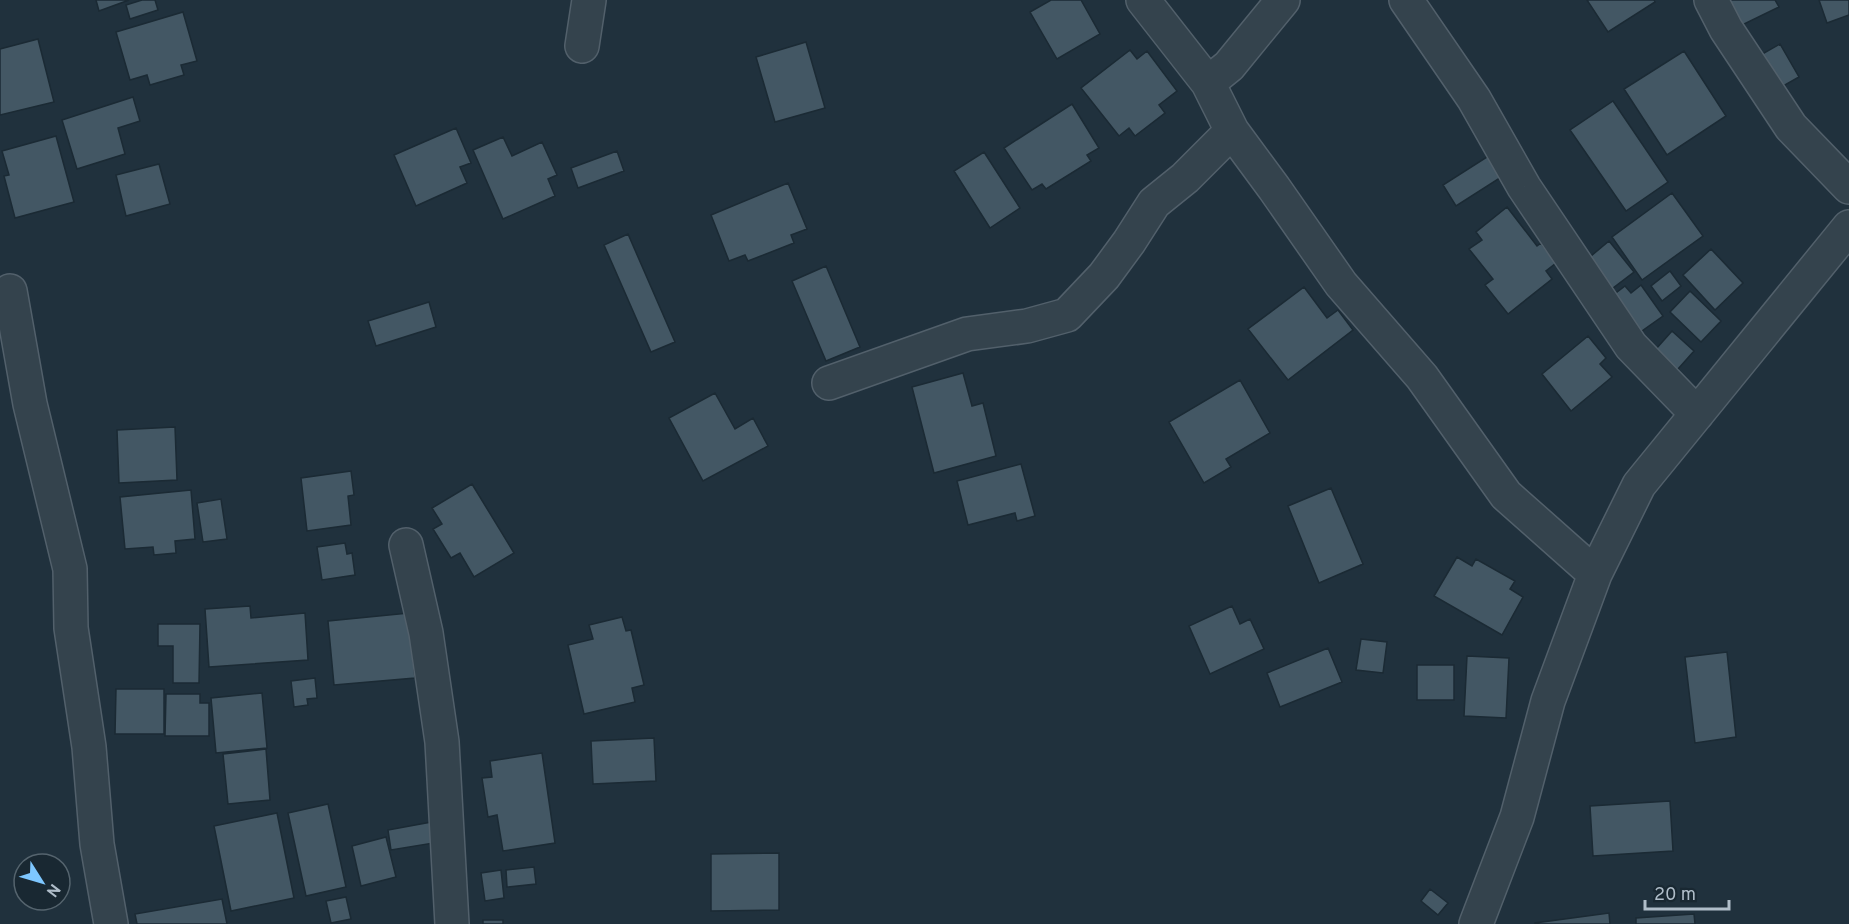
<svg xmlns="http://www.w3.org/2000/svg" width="1849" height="924" font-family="Overpass,sans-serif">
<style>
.building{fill:#435764;stroke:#1b2a34;stroke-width:1.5}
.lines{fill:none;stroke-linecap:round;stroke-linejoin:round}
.minor-casing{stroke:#52606b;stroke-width:36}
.minor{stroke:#34434d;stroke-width:33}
</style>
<rect width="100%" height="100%" fill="#20313d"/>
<path class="building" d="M96,0H129L99,11Z
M142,0H155L158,10L130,19L126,5Z
M1051,0H1081L1100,34L1057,59L1030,12Z
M1587,0H1654L1655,2L1608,32Z
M1725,0H1775L1779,7L1738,27Z
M1819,0H1849V15L1827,23Z
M183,12L197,61L181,65L184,75L150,85L147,75L130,80L116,32Z
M38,39L54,102L0,115V49Z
M806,42L825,108L775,122L756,57Z
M1780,44L1799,77L1776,90L1757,57Z
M1130,50L1137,59L1147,51L1177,91L1159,105L1165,113L1135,136L1129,128L1119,136L1081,88Z
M1684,51L1726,116L1667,155L1624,89Z
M133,97L140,121L118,128L125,154L77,169L62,120Z
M1613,101L1668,182L1626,211L1570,130Z
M1072,104L1099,148L1087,155L1091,161L1046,189L1042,184L1032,190L1004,148Z
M456,128L471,163L460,167L467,183L416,206L394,155Z
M56,136L74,202L15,218L4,176L9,175L2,151Z
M503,137L512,156L542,142L557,175L548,179L555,196L503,219L473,150Z
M617,151L624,171L578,188L571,168Z
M984,152L1020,208L990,228L954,171Z
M1490,155L1503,176L1456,206L1443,185Z
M159,164L170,204L126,216L116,175Z
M788,183L807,229L791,235L794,243L748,261L745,255L729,261L711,215Z
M1672,193L1703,236L1642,280L1612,237Z
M1507,207L1537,246L1541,243L1556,263L1546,271L1552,279L1508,314L1485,285L1493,279L1469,249L1482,240L1476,232Z
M628,234L675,342L651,352L604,245Z
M1609,241L1634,272L1609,291L1585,261Z
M1711,249L1743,283L1715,310L1683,275Z
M826,266L860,347L826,361L792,281Z
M1670,271L1681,286L1662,301L1651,286Z
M1641,285L1663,316L1639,333L1612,296L1625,286L1631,293Z
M1304,287L1327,318L1338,310L1353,330L1288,380L1248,329Z
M1690,291L1721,321L1701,342L1670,312Z
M429,302L436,327L376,346L368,321Z
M1672,331L1694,351L1670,378L1648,358Z
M1588,336L1606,358L1600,364L1612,377L1571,411L1542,374Z
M963,373L972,406L983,403L996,456L934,473L912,387Z
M1240,380L1270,433L1226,459L1231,467L1204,483L1169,422Z
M715,393L735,429L753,418L768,446L703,481L669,418Z
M175,427L177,480L119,483L117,430Z
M1021,464L1035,516L1017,521L1015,513L968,525L957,481Z
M351,471L354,495L348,496L351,525L307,531L301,478Z
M472,484L514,553L474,577L460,553L451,558L433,529L442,524L432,508Z
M1331,488L1363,564L1319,583L1288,506Z
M191,490L195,539L175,541L176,553L154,555L153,547L125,549L120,497Z
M221,499L227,539L203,542L197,503Z
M345,543L347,554L352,553L355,575L322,580L317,547Z
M1457,557L1472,566L1476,559L1515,581L1510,589L1523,597L1502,635L1434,596Z
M250,606L251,618L305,613L308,660L209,667L205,609Z
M1232,606L1240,624L1250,619L1264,649L1210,674L1189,626Z
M409,613L415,678L334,685L328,621Z
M622,617L626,631L631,630L644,685L632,688L635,702L584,714L568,645L593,639L589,625Z
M158,624H200L199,683H173V646H158Z
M1361,639L1387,642L1383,673L1356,670Z
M1328,648L1342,682L1280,707L1267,673Z
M1727,652L1736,737L1695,743L1685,657Z
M1467,656L1509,658L1506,718L1464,716Z
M1417,665H1454V700H1417Z
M315,678L317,698L307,699L308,705L294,707L291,681Z
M116,689H164V734H115Z
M262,693L267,748L216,753L211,698Z
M166,694H200V703H209V736H165Z
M654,738L656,781L593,784L591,741Z
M266,749L270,800L228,804L223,754Z
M542,753L555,843L503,851L497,815L488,817L482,778L492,777L490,761Z
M1670,801L1673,851L1593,856L1590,806Z
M328,804L346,887L306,896L288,813Z
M277,813L294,898L231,911L214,826Z
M437,821L440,842L391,850L388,830Z
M386,837L396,877L361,886L352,846Z
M779,853V910L711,911V854Z
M534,867L536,884L507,887L506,870Z
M501,870L504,898L485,901L481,873Z
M1430,889L1448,903L1438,915L1421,901Z
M346,897L351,919L331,923L326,901Z
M222,899L227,924H137L135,914Z
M1609,913L1610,924H1535V923Z
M1694,914L1695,924H1636V918Z
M483,920H503V924H483Z"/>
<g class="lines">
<g class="minor-casing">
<path id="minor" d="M1143,0L1208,83L1232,131L1274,188L1341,284L1422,377L1506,495L1595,574
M1406,0L1474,99L1524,187L1631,346L1697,414
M1711,0L1726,29L1791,127L1849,187
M582,46L589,0
M1208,83L1229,66L1283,0
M10,291L30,404L70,569L71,628L89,747L97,844L111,924
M829,383L967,334L1027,326L1067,315L1104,276L1129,242L1154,203L1185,178L1232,131
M406,545L426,633L442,742L452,924
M1476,924L1517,817L1548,701L1595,574L1639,485L1849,227"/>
</g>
<use href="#minor" class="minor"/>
</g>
<g transform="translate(42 882) rotate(127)"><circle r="28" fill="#192832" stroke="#55646e" stroke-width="1.5"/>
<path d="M0-4.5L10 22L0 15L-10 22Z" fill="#7ec7ff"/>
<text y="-9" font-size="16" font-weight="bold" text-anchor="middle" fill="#afbdc9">N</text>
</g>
<path d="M1645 900v9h84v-9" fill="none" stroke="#afbdc9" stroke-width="3"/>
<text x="1654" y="900" font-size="18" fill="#afbdc9" stroke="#192832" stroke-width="4.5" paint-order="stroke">20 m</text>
</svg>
